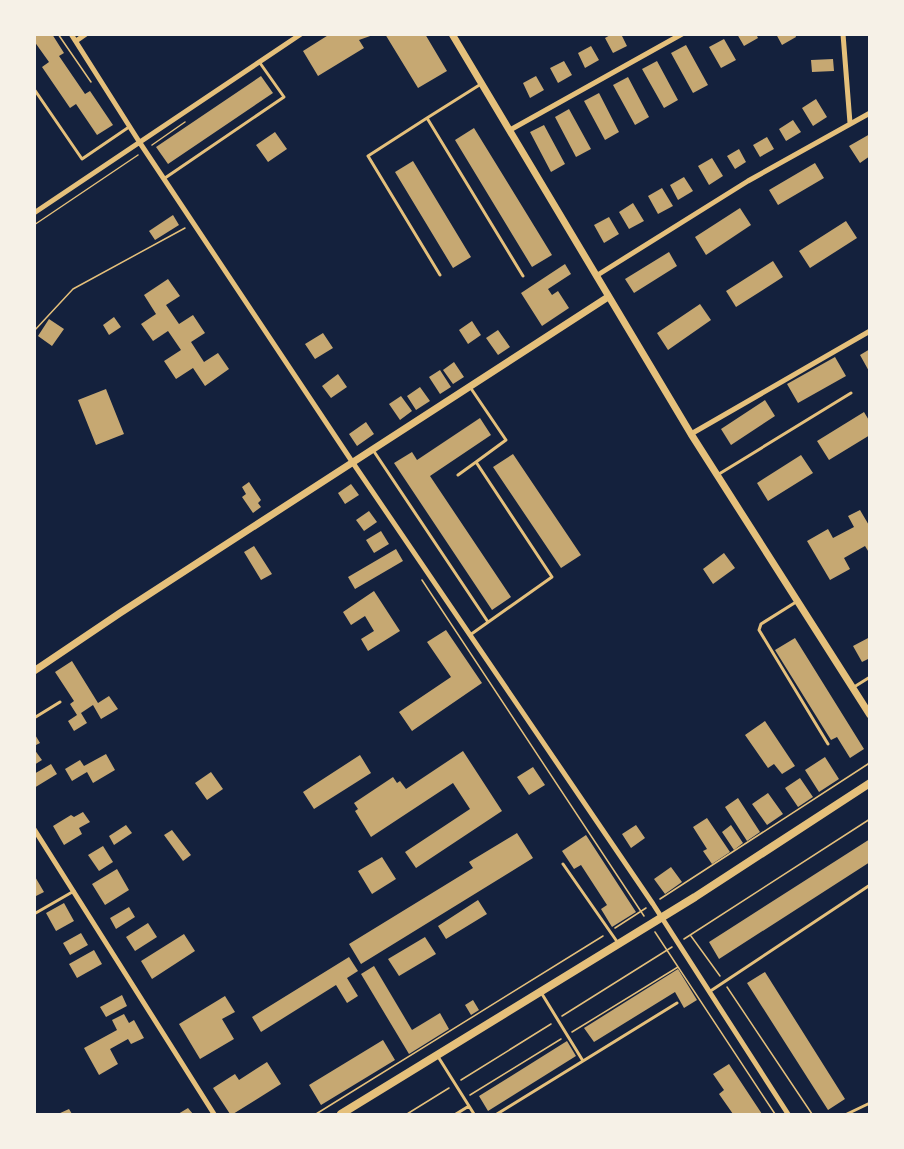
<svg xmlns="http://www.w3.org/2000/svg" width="904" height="1149" font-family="'Work Sans',sans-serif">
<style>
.building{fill:#c6a872}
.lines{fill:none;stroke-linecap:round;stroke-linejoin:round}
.path{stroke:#e5c07b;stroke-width:1.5}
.service{stroke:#e5c07b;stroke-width:3}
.minor{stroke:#e5c07b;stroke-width:5}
.tertiary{stroke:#e5c07b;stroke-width:7}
.secondary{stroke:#e5c07b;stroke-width:8}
</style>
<rect width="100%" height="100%" fill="#14213d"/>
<path class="building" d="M34,34H52L64,53L59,56L85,94L90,91L113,125L97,135L76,104L70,108L42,67L49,62L34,41Z
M330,34H373V35L359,40L364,48L318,76L303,51Z
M385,34H425L447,71L418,88Z
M612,34H621L627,46L613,53L605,38Z
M737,34H756L758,38L744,46Z
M776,34H795L796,37L782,45Z
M724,39L736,60L721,68L709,47Z
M686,45L708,85L693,93L671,53Z
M591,46L599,60L585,68L578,53Z
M833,59L834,71L812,72L811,60Z
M564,61L572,75L558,83L550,68Z
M657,61L678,100L664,108L642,69Z
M261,76L273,93L168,164L156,147Z
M536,76L544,90L530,98L523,83Z
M628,77L649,117L635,125L613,85Z
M599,93L619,132L605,140L584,101Z
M816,99L827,117L813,126L802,108Z
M569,109L591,149L576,157L555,117Z
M793,120L801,132L786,141L779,129Z
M544,125L565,164L551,172L530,132Z
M474,128L552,255L532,267L455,140Z
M275,132L287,149L268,162L256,145Z
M870,134V156L860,163L849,146Z
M767,137L774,149L760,157L753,145Z
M739,149L746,162L735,169L727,156Z
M712,158L723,176L709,185L698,166Z
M413,161L471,257L453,268L395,172Z
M815,163L824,178L778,205L769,190Z
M684,177L693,191L678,200L670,185Z
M662,188L673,206L658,214L648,196Z
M633,203L644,221L629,229L619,212Z
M740,208L751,225L706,255L695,237Z
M173,215L179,225L155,240L149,231Z
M609,217L619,234L604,243L594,225Z
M846,221L857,238L810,268L799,251Z
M669,252L677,266L634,293L625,279Z
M773,261L783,277L736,307L726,291Z
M565,264L571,274L548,289L552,295L558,291L569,308L542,326L521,293Z
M168,279L180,296L166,305L179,324L193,315L205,333L191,342L204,362L218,353L229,369L205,386L193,368L176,379L164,361L181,350L168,331L153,341L141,324L156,314L144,295Z
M700,304L711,320L668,350L657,333Z
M114,317L121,327L109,335L103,325Z
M49,319L64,329L52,346L38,336Z
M472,321L481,335L468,344L459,330Z
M498,330L510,347L498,355L486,338Z
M323,333L333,348L315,359L305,344Z
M870,349V373L860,355Z
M835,357L846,376L798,403L787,384Z
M454,362L464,377L453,384L443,370Z
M440,370L451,387L440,394L429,377Z
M338,374L347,387L331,398L322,386Z
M420,387L430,401L416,410L407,396Z
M106,389L124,434L96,445L78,400Z
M401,396L412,411L400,420L389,404Z
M765,400L775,416L731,445L721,429Z
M864,412L870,422V435L829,460L817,441Z
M480,418L491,435L430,476L511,597L492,610L394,463L412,452L417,460Z
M366,422L374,434L357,446L349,434Z
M513,454L581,555L561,568L493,467Z
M801,455L813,473L768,501L757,483Z
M249,482L261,500L258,503L261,507L253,513L242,497L246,494L242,487Z
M351,484L359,495L345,504L338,493Z
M860,510L870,527V554L865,546L844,558L850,569L830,580L807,541L828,529L833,538L854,527L848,516Z
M369,511L377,522L364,531L356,520Z
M381,531L389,544L374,553L366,540Z
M254,546L272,574L261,580L244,552Z
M396,549L403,561L355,589L348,577Z
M724,553L735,568L713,584L703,569Z
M374,591L400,631L368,651L361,639L374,631L365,616L351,625L343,612Z
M446,630L482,683L412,731L399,712L451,677L427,642Z
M870,637V658L862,662L853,646Z
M795,638L864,749L850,758L837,737L831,740L775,650Z
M72,661L98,703L109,696L118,709L101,719L93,705L81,713L87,723L74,731L68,721L77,715L70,704L74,701L55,672Z
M765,721L795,766L782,774L774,764L768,768L745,735Z
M34,733L40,743L34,746Z
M34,749L42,760L34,765Z
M463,751L502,811L416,868L405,852L470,809L453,783L371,837L355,811L358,809L354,803L393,777L397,783L400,781L406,789Z
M106,754L115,770L93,783L87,772L72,781L65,769L80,760L84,766Z
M360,755L371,773L314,809L303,792Z
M825,757L839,779L819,792L805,770Z
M51,764L57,774L34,788V774Z
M533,767L545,785L529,795L517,777Z
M211,772L223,789L207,800L195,783Z
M800,778L813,797L798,807L785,788Z
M768,793L783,814L767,825L752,804Z
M738,798L760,832L747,841L725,807Z
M83,812L90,822L79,828L82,834L64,845L53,826L71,815L74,817Z
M707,818L730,852L712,864L703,851L707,849L693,827Z
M126,825L132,833L114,845L109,836Z
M636,825L645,838L631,848L622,834Z
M731,825L743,843L734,850L722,832Z
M172,830L191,855L183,861L164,835Z
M517,833L533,858L361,964L349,944L473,868L469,862Z
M586,835L636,912L612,927L601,909L607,905L581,865L574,869L562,851Z
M870,839V862L719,959L709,942Z
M103,846L113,862L99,871L88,855Z
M382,857L396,879L372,894L358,871Z
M671,867L682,882L665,894L654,879Z
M117,869L129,890L105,905L92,884Z
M34,875L44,892L34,897Z
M478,900L487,914L446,939L438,926Z
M64,903L74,921L56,931L46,913Z
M129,907L135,917L116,929L110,918Z
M148,923L157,937L135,951L126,937Z
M81,933L88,945L70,955L63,943Z
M184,934L195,951L152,979L141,961Z
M425,937L436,954L399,976L388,959Z
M94,950L102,964L77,978L69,964Z
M349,957L358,971L347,978L358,996L347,1003L336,985L261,1032L252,1017Z
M374,966L412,1030L440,1013L449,1029L409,1054L361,974Z
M678,969L697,1000L684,1008L675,992L594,1042L584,1028Z
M765,972L845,1099L828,1110L747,983Z
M122,995L127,1006L106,1017L100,1007Z
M225,996L235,1012L222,1019L234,1039L200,1059L179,1024Z
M473,1000L479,1010L471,1015L465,1005Z
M124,1014L129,1023L134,1020L144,1038L131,1044L128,1039L110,1049L118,1064L99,1075L84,1048L117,1030L112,1020Z
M383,1040L395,1060L321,1105L309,1085Z
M567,1041L576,1056L488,1111L479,1096Z
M267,1062L281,1084L233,1114H230L213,1088L235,1074L239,1080Z
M729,1064L762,1114H733L719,1094L724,1090L713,1074Z
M188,1108L193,1114H178Z
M69,1109L72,1114H58Z"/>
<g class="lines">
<path class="path" d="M58,34L91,82
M152,145L185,122
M34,225L138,155
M34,331L73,289L185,228
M422,580L644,916
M660,899L868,764L870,760
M615,928L646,908
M655,932L775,1114
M691,936L720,976
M684,939L870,819
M727,987L812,1114
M562,1016L672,947
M572,1032L678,967
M461,1080L551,1024
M470,1095L561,1039
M316,1114L603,936
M407,1114L449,1088"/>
<path class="service" d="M481,84L427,118L523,276
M34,89L82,159L129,127
M427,118L368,156L440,275
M165,178L284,97L260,63
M373,450L488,622
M719,474L851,393
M458,475L476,462
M796,602L761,624L759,630L828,744
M470,635L552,577L476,462L506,440L470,387
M854,687L870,677
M34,718L60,702
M563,864L618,943
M34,914L74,891
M709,992L870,885
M542,994L583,1061L677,1003
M437,1055L474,1114
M456,1114L469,1106
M497,1114L583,1061
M847,1114L870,1103"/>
<path class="minor" d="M71,34L140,143L353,463L653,904L788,1114
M843,34L850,123
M76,41L86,34
M510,130L682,34
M34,213L301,34
M596,276L748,181L870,113
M691,434L870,331
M34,829L214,1114"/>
<path class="tertiary" d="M452,34L691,434L870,715
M34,671L120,613L608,297"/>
<path class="secondary" d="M341,1114L695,897L870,783"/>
</g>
<rect width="904" height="1149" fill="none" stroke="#f6f1e7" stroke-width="72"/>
</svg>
